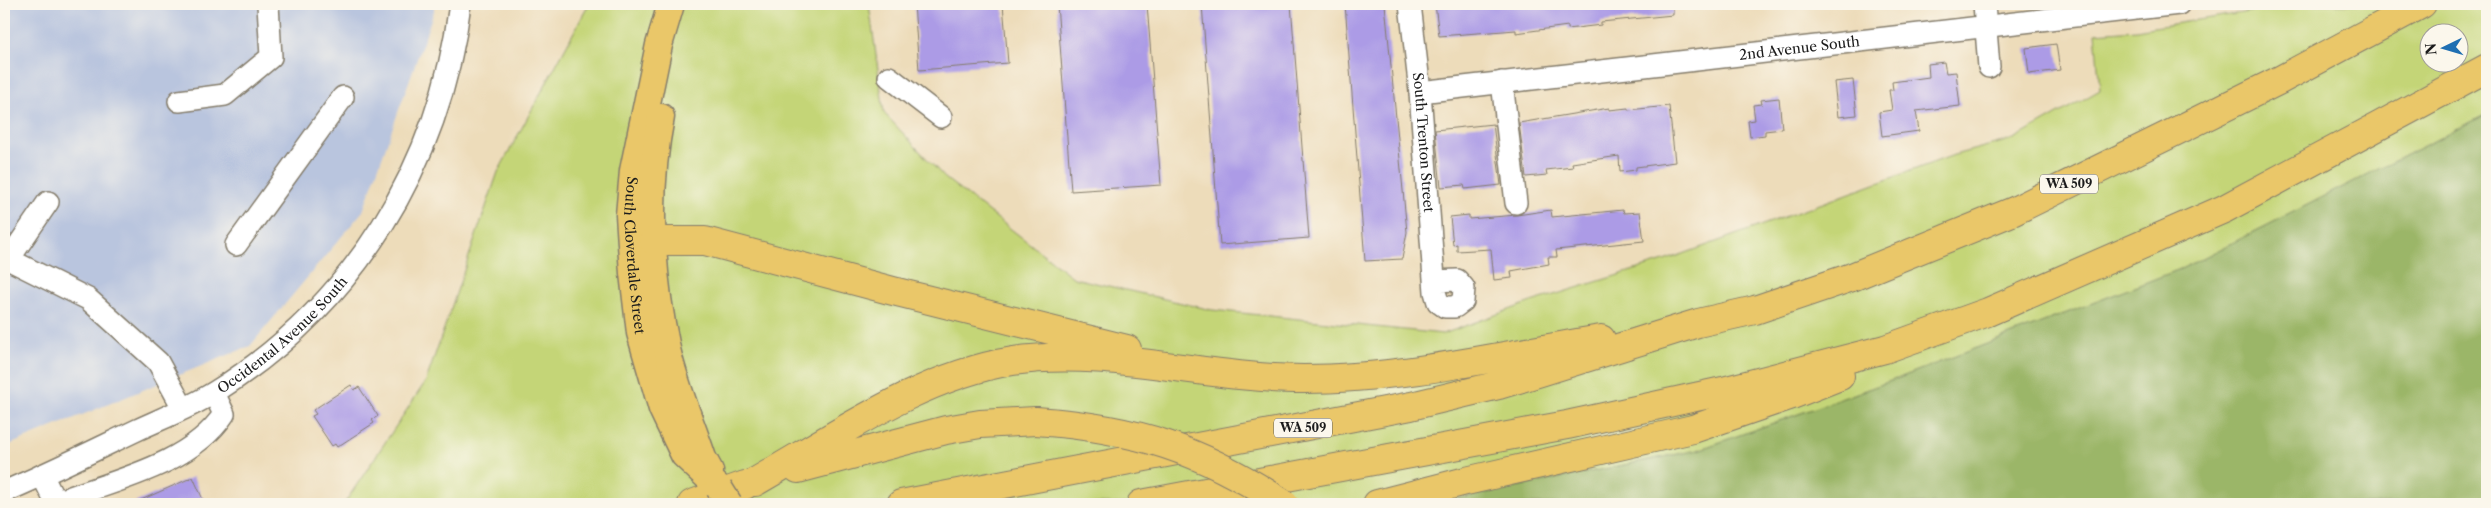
<svg xmlns="http://www.w3.org/2000/svg" width="2491" height="508" font-family="'Libre Caslon Text',serif">
<style>
.industrial{fill:#b9c5de}
.green{fill:#c4d577;stroke:#70784a;fill-rule:evenodd}
.forest{fill:#9bb668;stroke:#5c6942}
.building{fill:#ac9be6}
.lines{fill:none;stroke-linecap:round;stroke-linejoin:round}
.minor-casing{stroke:#847c6b;stroke-width:24}
.major-casing{stroke:#847c6b;stroke-width:29}
.highway-casing{stroke:#847c6b;stroke-width:30}
.minor{stroke:#fff;stroke-width:21}
.major{stroke:#eac769;stroke-width:26}
.highway{stroke:#eac769;stroke-width:28}
.major-bridge-casing{stroke:#847c6b;stroke-width:29;stroke-linecap:butt}
.highway-bridge-casing{stroke:#847c6b;stroke-width:30;stroke-linecap:butt}
.major-bridge{stroke:#eac769;stroke-width:26}
.highway-bridge{stroke:#eac769;stroke-width:28}
.labels{text-anchor:middle;stroke-width:4;stroke-linejoin:round;paint-order:stroke}
.shield{fill:#fbf7ec;stroke:#5f5e5a;stroke-width:1}
.shield-label{font-size:12px;font-weight:bold;fill:#1c1c1c}
.street-label{font-size:14px;fill:#1c1c1c;stroke:#fbf7ec}
</style>
<rect width="100%" height="100%" fill="#fbf7ec"/>
<filter id="ink" filterUnits="userSpaceOnUse"><feTurbulence type="fractalNoise" baseFrequency=".02" numOctaves="2"/><feDisplacementMap in="SourceGraphic" scale="10" xChannelSelector="R" yChannelSelector="G"/><feConvolveMatrix kernelMatrix="1 2 1 2 8 2 1 2 1" color-interpolation-filters="sRGB"/></filter>
<filter id="wash" filterUnits="userSpaceOnUse"><feTurbulence type="fractalNoise" baseFrequency=".0096" numOctaves="4" result="noise"/><feDisplacementMap in="SourceGraphic" scale="20" xChannelSelector="R" yChannelSelector="G"/><feGaussianBlur stdDeviation="1.12" result="paint"/><feColorMatrix in="noise" values="0 0 0 0 0 0 0 0 0 0 0 0 0 0 0 0 0 1.4 0 .05"/><feComposite in="paint" operator="in"/></filter>
<g filter="url(#wash)">
<rect width="100%" height="100%" fill="#eddcba"/>
<path class="industrial" d="M4,4H434V11L363,211L250,346L4,447Z"/>
<path class="green" d="M589,4H869L884,113L945,178L1074,278L1212,310L1443,334L1531,302L1664,261L1954,155L2014,139L2100,90L2095,33L2136,30L2279,7L2284,4H2487V114L2183,268L1899,378L1698,450L1432,504H344L426,381L498,172ZM2428,32H2458V62H2428Z"/>
<path class="forest" d="M2487,114V504H1432L1698,450L1899,378L2183,268Z"/>
<g id="blocks">
<path class="building" d="M914,4H1003L1008,63L919,70Z
M1057,4H1147L1161,185L1071,191Z
M1202,4H1291L1309,238L1220,245Z
M1345,4H1385L1407,232L1402,259L1365,261Z
M1435,4H1673V15L1601,22V25L1568,29V26L1516,33V30L1439,36Z
M2056,44L2060,70L2029,74L2026,48Z
M1944,62L1946,73L1956,72L1960,106L1916,111L1919,131L1882,136L1879,112L1892,110L1889,90H1893L1892,82L1929,77L1928,64Z
M1853,80L1857,115L1838,117L1834,82Z
M1779,98L1782,129L1765,131V135L1750,137L1748,121L1755,120L1753,105L1762,104L1761,100Z
M1669,106L1675,162L1636,167V170L1620,172L1619,156L1572,163L1573,167L1546,170L1547,175L1526,177L1519,123L1609,108V110L1628,108V110Z
M1493,124L1501,185L1465,189L1464,185L1441,187L1435,130Z
M1551,210L1552,217L1623,210L1624,213L1640,212L1644,241L1556,250L1557,257H1548L1549,264L1511,271L1512,278L1494,280L1491,249L1457,251V244L1453,245L1450,217L1469,215V219L1517,215Z
M351,385L354,390L359,387L378,416L372,420L374,423L337,447L335,444L332,446L312,416L316,414L313,410Z
M193,477L205,504H132Z"/>
</g>
</g>
<g filter="url(#ink)">
<use href="#blocks" fill-opacity="0" stroke="#847c6b" stroke-width="1"/>
<g class="lines">
<g class="minor-casing">
<g id="minor">
<path id="s1" d="M1410,4L1420,92L1435,292L1438,302L1445,307H1455L1463,301L1464,288L1457,280L1435,281"/>
<path d="M1984,4L1989,67"/>
<path d="M889,77L941,117"/>
<path d="M1502,82L1516,203"/>
<path id="s2" d="M1420,92L2179,4"/>
<path d="M179,101L225,95L271,57L268,4"/>
<path d="M236,245L343,97"/>
<path d="M4,257L88,299L158,362L183,408"/>
<path d="M9,259L48,202"/>
<path d="M42,475L54,499H65C117,480 192,463 224,414L214,393"/>
<path id="s3" d="M4,492C49,473 93,451 137,430C163,418 191,407 215,392C354,305 440,165 460,4"/>
</g>
</g>
<g class="major-casing">
<g id="major">
<path id="s4" d="M671,4L659,45L633,171L629,215L633,273L640,333L662,409L684,455L719,488"/>
<path d="M661,117C646,191 651,274 667,349C675,385 691,422 703,458L710,471"/>
</g>
</g>
<g class="highway-casing">
<path id="highway" d="M654,241H705L893,291L1127,349
M798,469L946,430L980,424L1036,421
M755,482C834,437 922,375 1013,361C1107,347 1209,379 1304,379C1403,379 1503,355 1601,339
M692,504L745,485
M901,504L1411,406L1499,385L1698,323L1755,310L1852,277L2014,211L2280,80L2422,4
M1141,504L1567,425L1723,391L1885,349L1988,312L2224,209L2487,68
M1377,504L1466,481L1693,429L1792,395L1840,376"/>
</g>
<use href="#minor" class="minor"/>
<use href="#major" class="major"/>
<use href="#highway" class="highway"/>
<g class="major-bridge-casing">
<path id="major-bridge" d="M719,488L729,504"/>
</g>
<g class="highway-bridge-casing">
<path id="highway-bridge" d="M1036,421C1135,428 1201,449 1284,504"/>
</g>
<use href="#major-bridge" class="major-bridge"/>
<use href="#highway-bridge" class="highway-bridge"/>
</g>
</g>
<g class="labels">
<g class="shield">
<rect x="2040" y="174.5" width="58" height="19" rx="4"/>
<rect x="1274" y="418.5" width="58" height="19" rx="4"/>
</g>
<g class="shield-label">
<text x="2069" y="188">WA 509</text>
<text x="1303" y="432">WA 509</text>
</g>
<g class="street-label">
<text dy="5" stroke="none"><textPath href="#s2" startOffset="382">2nd Avenue South</textPath></text>
<text dy="5" stroke="none"><textPath href="#s1" startOffset="139">South Trenton Street</textPath></text>
<text dy="5" stroke="none"><textPath href="#s4" startOffset="256">South Cloverdale Street</textPath></text>
<text dy="5" stroke="none"><textPath href="#s3" startOffset="322">Occidental Avenue South</textPath></text>
</g>
</g>
<rect width="2491" height="508" fill="none" stroke="#fbf7ec" stroke-width="20"/>
<g transform="translate(2444 48) rotate(265)"><circle r="24" fill="#fbf7ec" stroke="#a29f99"/>
<path d="M0-4L9 19L0 12L-9 19Z" fill="#1f6fb2"/>
<text y="-8" font-size="14" font-weight="bold" text-anchor="middle" fill="#1c1c1c">N</text>
</g>
</svg>
